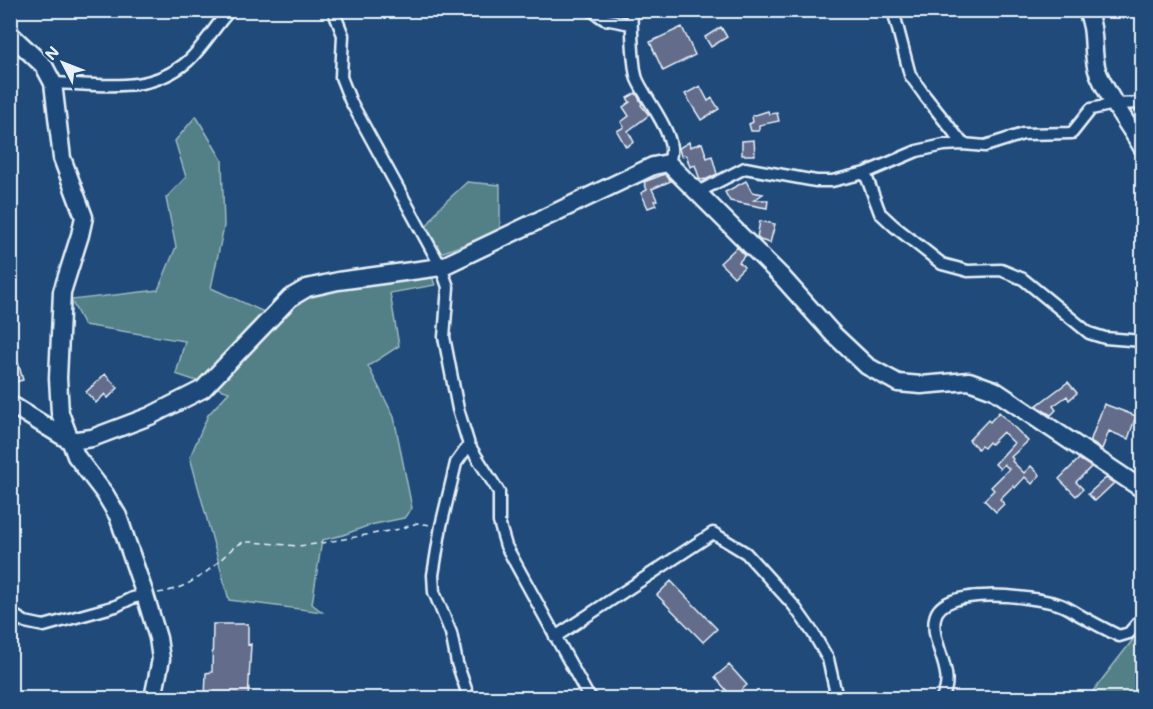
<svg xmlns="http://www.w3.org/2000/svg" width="1153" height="709" font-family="Mali,sans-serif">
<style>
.green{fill:#537f87;stroke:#9eb8c0;stroke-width:1.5}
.building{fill:#646c8a;stroke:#e8f1f8;stroke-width:1.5}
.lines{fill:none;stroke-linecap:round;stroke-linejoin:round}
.street-casing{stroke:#e8f1f8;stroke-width:15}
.secondary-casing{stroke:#e8f1f8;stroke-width:21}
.path{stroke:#e8f1f8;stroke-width:1.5;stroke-dasharray:6 4.5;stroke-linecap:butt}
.street{stroke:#1f4a7a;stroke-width:10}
.secondary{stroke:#1f4a7a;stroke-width:16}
</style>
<rect width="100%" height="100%" fill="#1f4a7a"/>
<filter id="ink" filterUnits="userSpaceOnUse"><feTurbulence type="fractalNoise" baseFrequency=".0167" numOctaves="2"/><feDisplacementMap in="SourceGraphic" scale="12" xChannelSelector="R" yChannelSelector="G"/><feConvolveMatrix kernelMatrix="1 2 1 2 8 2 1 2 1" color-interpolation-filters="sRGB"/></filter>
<g filter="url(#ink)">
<path class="green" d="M196,116L222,160L224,226L211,288L264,312L315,291L431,274L435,285L390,293L399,346L368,366L394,417L412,508L404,518L370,525L343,535L322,540L312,604L322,612L229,600L190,457L208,415L229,392L176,374L185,341L84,325L71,300L158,290L176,247L166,198L186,177L175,141Z
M467,182L500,185V231L430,257L419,238L439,208Z
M1142,628V698H1091L1090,695Z"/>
<path class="building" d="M682,27L695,55L663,71L650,42Z
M721,27L727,37L711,47L705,37Z
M700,86L708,101L712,98L719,109L701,120L685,94Z
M636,93L642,104L641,105L649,115L628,131L634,142L626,147L617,131L624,127L621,122L629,116L623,107L630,102L627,98Z
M768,111L769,114L777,113L779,121L759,125V131H751L749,124L753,122L752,116Z
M754,140L755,155H742V141Z
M689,142L690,147L702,143L707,158L712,156L717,174L707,179L700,180L695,165L690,167L686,155L681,156L679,148Z
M665,174L671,181L652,189L657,200L654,201L656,205L648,208L641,193L647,190L644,182Z
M746,181L752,192L763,194L754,200H768L767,208L730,201L725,192Z
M760,221L775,224L770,243L760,240L757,237Z
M737,247L745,255L739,262L744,267L734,277L720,263Z
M18,362L23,380L12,383L10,364Z
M105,374L118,388L108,398L105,394L96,403L86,392Z
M1068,382L1077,393L1069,400L1067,396L1053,406L1056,410L1051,415L1036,406Z
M1104,404L1136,416L1128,439L1109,431L1102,449L1090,442Z
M999,412L1028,441L1011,457L1013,459L1012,461L1024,473L1031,466L1040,475L1032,484L1025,477L1015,488L1013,486L1000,499L1004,504L996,512L984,500L994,490L991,487L1009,469L1004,464L1000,469L995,464L1014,443L1003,432L991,444L989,442L984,448L981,446L978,449L969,440L988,420L990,422Z
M1079,459L1091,467L1076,482L1083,489L1076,496L1059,479Z
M1106,478L1114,483L1095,501L1088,494Z
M671,581L717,629L703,642L657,595Z
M213,624H248V645L251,644L248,699H205L206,673L212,672Z
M729,665L747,685L733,698L715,677Z"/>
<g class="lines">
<g class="street-casing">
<path id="street" d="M333,10L343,35L341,77L350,100L441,267L448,287L444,337L458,409L469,445L499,492V522L506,546L587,694L592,698
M591,10L604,19L631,24
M632,10C631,23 633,68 637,79C646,101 682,140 668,163
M893,10L910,75L925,96L963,144
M53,83C101,84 149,95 188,61C204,46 215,26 230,10
M865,173L880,213L894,226L942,264L968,271L1001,270L1023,279L1089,333L1105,338L1142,341
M698,192L745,168L816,181H832L865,173L917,151L944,145L963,144L985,146L1023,134L1072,133L1091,109L1115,104L1142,103
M469,445L456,463L441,526L433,575L434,592L451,633L457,663L469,698
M10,613L25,622L44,626L116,606L132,598L145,595
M555,637L713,533L746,553L794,606L813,633L828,659L837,698
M942,698C957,672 930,645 935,618C941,584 1035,597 1058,604C1067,606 1075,613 1083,617C1095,624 1107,630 1119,636L1129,633L1142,618"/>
</g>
<g class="secondary-casing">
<path id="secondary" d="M1086,10C1097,29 1091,51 1097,70C1107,96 1128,124 1142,147
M10,34L44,66L53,83L62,158L84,217L80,235L62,292L58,378L60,413L76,456L105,494L118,516L145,595L158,638L161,659L153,698
M10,404L70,441L92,438L150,416L203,389L290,298L307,288L338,281L441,267L653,166L668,163L782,277L832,333L867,366L898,383L921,385L969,381L994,390L1142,489"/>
</g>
<path class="path" d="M158,593C192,588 211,569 235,546L244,542H253L298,546L316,544L400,529L417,523L431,525"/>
<use href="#street" class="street"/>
<use href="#secondary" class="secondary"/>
</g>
</g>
<rect width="1153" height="709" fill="none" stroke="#1f4a7a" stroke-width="36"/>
<rect x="18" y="18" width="1117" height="673" fill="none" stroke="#e8f1f8" stroke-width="2" filter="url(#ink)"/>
<g transform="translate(63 63) rotate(312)" stroke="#1f4a7a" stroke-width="4.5" paint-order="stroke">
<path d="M0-4.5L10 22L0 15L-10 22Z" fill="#e8f1f8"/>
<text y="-9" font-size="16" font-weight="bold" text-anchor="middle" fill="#e8f1f8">N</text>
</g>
</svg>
